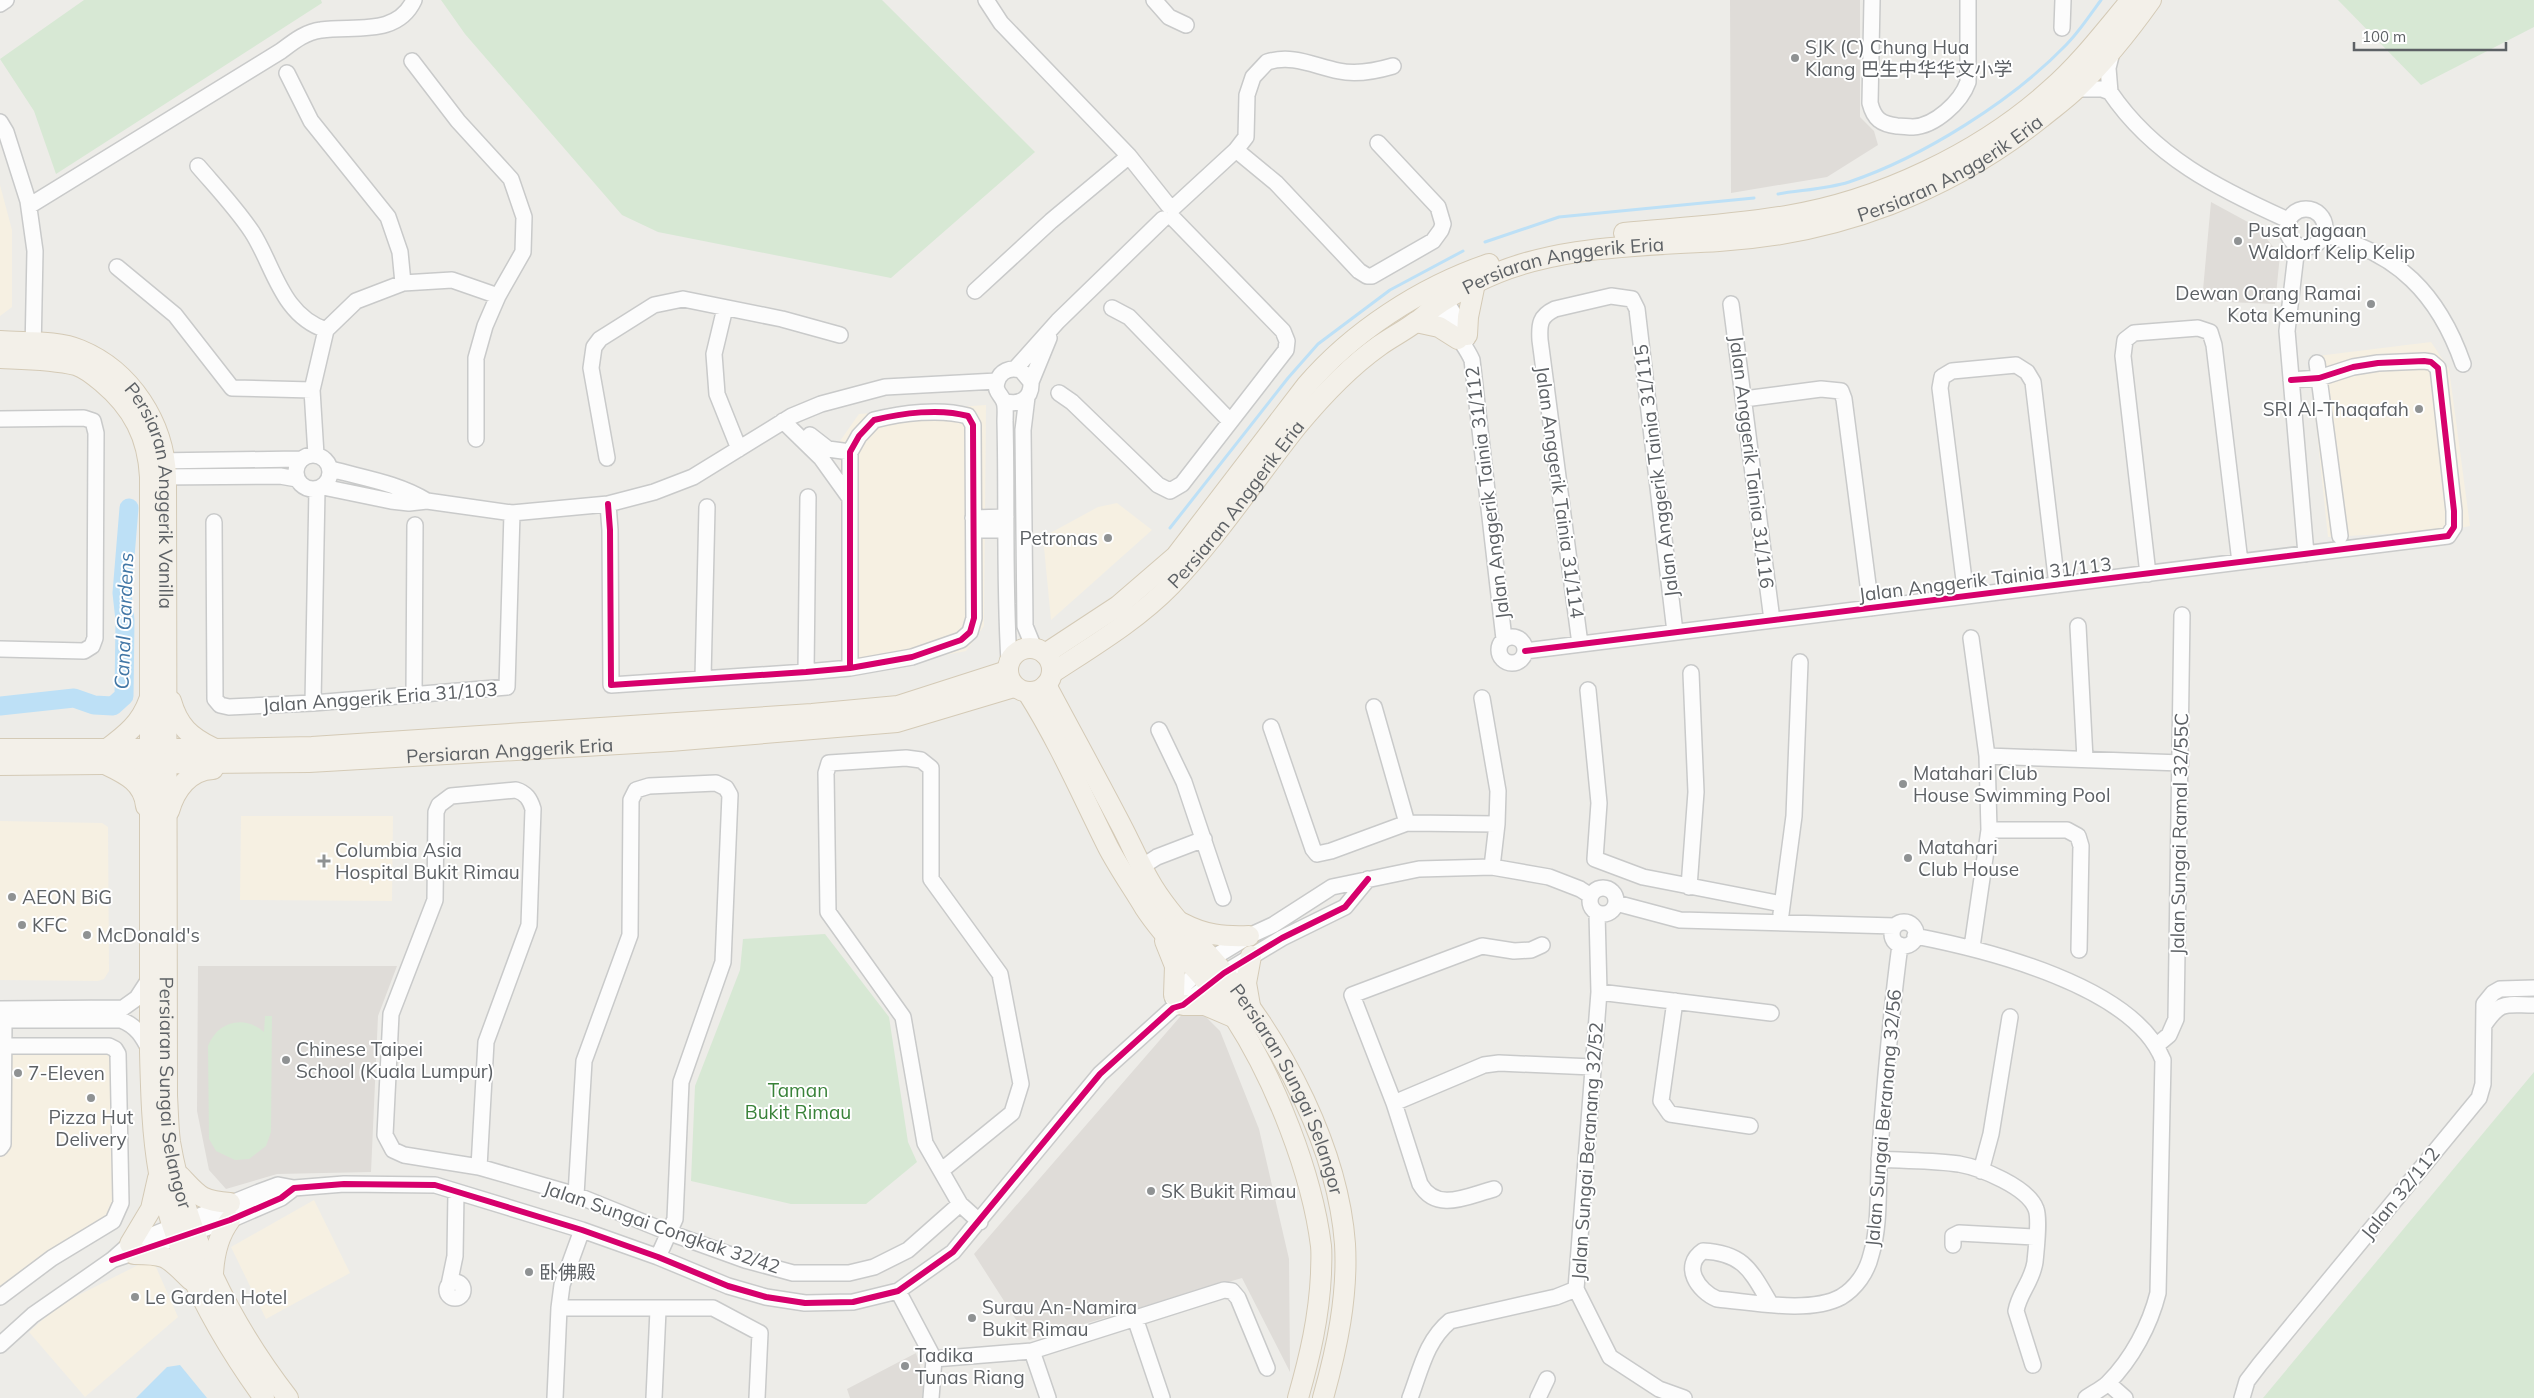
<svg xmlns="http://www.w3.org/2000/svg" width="2534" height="1398" font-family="Mulish,'Noto Sans SC',sans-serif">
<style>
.commercial{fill:#f6f0e2}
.education{fill:#dfdcd8}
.green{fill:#d7e8d4}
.water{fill:#bde0f6}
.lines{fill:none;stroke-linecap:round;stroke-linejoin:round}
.stream{stroke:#bde0f6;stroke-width:3}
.river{stroke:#bde0f6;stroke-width:19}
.minor-casing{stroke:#c9caca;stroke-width:18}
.major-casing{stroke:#d4cab6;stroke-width:22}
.minor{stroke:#fcfcfc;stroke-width:15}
.major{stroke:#f3f0e9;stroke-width:20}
.cycleway-casing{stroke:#fff;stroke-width:9}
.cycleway{stroke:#d6006c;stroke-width:6}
.poi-dot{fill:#8f9293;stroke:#fff;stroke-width:2}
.labels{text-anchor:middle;stroke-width:4;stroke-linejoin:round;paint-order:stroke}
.poi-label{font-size:19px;fill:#5d6165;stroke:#fff;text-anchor:start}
.street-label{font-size:19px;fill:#5d6165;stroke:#fff}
.park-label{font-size:19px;fill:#388238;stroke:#fff}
.water-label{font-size:20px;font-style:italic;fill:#4277a6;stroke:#fff}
</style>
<rect width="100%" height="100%" fill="#edece8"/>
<path class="commercial" d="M0,185L12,230V307L0,316Z
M2431,342L2449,369L2470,526L2444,531L2328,537L2309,357Z
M986,405L984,626L966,651L841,675L840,441L859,414Z
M1117,503L1152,530L1051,620L1043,537L1098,507Z
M241,816H393L392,901L240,900Z
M0,821L102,823L108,827L109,971L104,979L98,981L0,980Z
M0,1050L111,1053L117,1197L110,1218L0,1291Z
M314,1200L350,1273L266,1319L231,1247Z
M152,1258L178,1317L85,1397L29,1332L59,1305Z"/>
<path class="education" d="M1730,0H1860V117L1874,131L1878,145L1827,177L1731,193Z
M2211,202L2257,227L2280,255L2275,304L2202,301Z
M198,966H397L378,1016L371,1172L277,1174L226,1189L209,1170L197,1111Z
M1192,1003L1220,1031L1259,1129L1289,1259L1290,1372L1242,1278L1029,1340L974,1254Z
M916,1353L924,1379L922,1398H850L847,1389Z"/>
<path class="green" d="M84,0H321L322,3L56,174L34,111L0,59Z
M441,0H882L1035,152L891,278L658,232L622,215L465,34Z
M2338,0H2534V27L2421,85Z
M825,934L889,1017L908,1142L917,1162L866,1204H791L691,1181L695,1086L740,970L743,939Z
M265,1016H272L271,1132L266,1146L249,1159L235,1160L216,1151L209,1139L208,1046C218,1021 244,1015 264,1032Z
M2534,1072V1398H2263Z"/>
<path class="water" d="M180,1365L207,1398H136L167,1367Z"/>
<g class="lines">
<path class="stream" d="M1778,194C1801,190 1827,189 1849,182C1923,157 2012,101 2066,45C2079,32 2090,15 2101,0
M1485,242L1559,217L1754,198
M1170,528L1288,378L1318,344L1390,290L1463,251"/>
<path class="river" d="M0,706L74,698L94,705L113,706L124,696L125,620L122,593L129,508"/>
<g class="minor-casing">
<path id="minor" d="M986,0L1001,23L1129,156L1168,205
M1154,0L1169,17L1186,25
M1872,0L1870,103C1874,119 1881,124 1897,126C1902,126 1908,127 1913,127C1935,126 1961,102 1968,82V0
M0,4L6,0
M2062,28L2063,0
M412,61L458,121L511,179L524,217L523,252L498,296L485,326L476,358V439
M287,73L311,121L388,217L400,252L403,283
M2076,89H2102L2110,92L2108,68L2112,52
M2110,92C2154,157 2219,189 2288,220
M0,122L6,132L28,201L35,251L33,352
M1236,150L1276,183L1359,271L1367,276H1372L1433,241L1441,230L1443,224L1438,207L1378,143
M198,166C216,187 236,208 252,232C274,266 281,315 326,330
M29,206L281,51C293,42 305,32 321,30C353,25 397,37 414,0
M1173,208L1236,150L1246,137L1247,95L1253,77L1267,62C1293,54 1314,66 1339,71C1357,75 1376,71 1393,66
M2287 228a19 19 0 1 1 38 0a19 19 0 1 1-38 0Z
M2324,235C2397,251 2439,295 2463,364
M2297,246L2287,331L2306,554
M117,267L175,315L232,388L312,390
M975,291L1051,221L1129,156
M1440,292L1467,335V339
M1430,299C1442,317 1464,341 1472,360L1504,639
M1731,304L1772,620
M725,308L714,354L717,394L739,449
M1112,308L1129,317L1229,420
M2317,363L2340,536
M1015,369L1058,321L1163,219
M1031,382L1049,338
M1059,393L1072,402L1158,485L1170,491L1182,484L1286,350L1287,341L1283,331L1173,218
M1027,397L1023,430L1025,626L1034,648
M1744,399L1821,389L1841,391L1844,399L1871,608
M1004,401C1019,406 1032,399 1031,382L1021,370C1010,367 1000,371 997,382C994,392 1002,395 1004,402C1006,407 1005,416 1005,421C1007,501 1004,581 1009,661
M0,419L84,418L93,421L96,433L95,638L92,646L84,651L0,649
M783,421L821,458L849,497
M810,435L828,449L850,452
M296 472a17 17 0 1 1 34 0a17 17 0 1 1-34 0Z
M316,455L312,390L326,330L356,301L403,283L452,280L498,296
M607,458L591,368L594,347L600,339L654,305L683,299L782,319L840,335
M155,461L301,459
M331,469C363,478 398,483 427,501
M156,477L280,476L297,479
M323,487L391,501L409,503L427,501L512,513L608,504L654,492L693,477L792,416L821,404L885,387L997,381
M608,504L610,530L611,685L806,672L850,668L912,657L961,640L970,632L974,618L973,425L968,416C940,408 902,413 874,420L859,436L850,452V668
M973,518L1006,517
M214,522L215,699L220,705L229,707L313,703L507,687L512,513
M974,530H1005
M2148,574L2123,356L2125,340L2134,333L2198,328L2210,332L2214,345L2240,562
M1966,596L1940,388L1942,377L1952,371L2016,365L2027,372L2033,382L2057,585
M2078,626L2085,759
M1499 650a13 13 0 1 1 26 0a13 13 0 1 1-26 0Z
M1971,638L1987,756L1989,830L1972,947
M1580,644L1540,340C1539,324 1540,316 1555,309L1611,296L1632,299L1637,309L1675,632
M1525,651L2448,536L2454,527V511L2438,368L2431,362L2424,361L2378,363L2353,367L2319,378L2291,380
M806,672L808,497
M703,678L707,507
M1588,690L1599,803L1595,859L1643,877L1782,904
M414,695L415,525
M1482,698L1498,791L1497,824L1492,867
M313,703L317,489
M1374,707L1407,823
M1271,727L1313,849L1317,854L1331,851L1407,823L1497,824
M1159,730L1184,782L1223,898
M1987,756L2181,763
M1989,830H2067L2078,836L2081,846L2079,950
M1143,866L1157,857L1204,839
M1689,887L1696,792L1691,673
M1590 901a13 13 0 1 1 26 0a13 13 0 1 1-26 0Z
M1616,903L1680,920L1895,926
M1597,913L1599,992L1576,1289L1610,1357L1659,1389L1684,1398
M1781,914L1794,816L1800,662
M1892 934a12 12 0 1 1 24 0a12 12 0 1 1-24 0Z
M1915,936C1987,950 2134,986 2163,1060L2158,1293C2150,1325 2132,1359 2108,1383C2102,1389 2093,1393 2086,1398
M1599,992L1771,1013
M1173,999L1174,995L1211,959L1249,936L1273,925L1332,887L1419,869L1492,867L1549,877L1580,889L1591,896
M1675,1001L1661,1101L1670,1114L1750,1126
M0,1009L123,1008L137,998L150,978
M0,1020H121C137,1026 143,1037 150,1051
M2484,1025C2501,1000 2505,1005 2534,1005
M2157,1045L2169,1035L2176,1019L2182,615
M1394,1103L1484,1065L1499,1063L1593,1067
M0,1148L3,1144L4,1020
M1879,1159C1905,1161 1933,1160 1959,1164C1981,1168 2028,1187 2036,1209C2040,1219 2036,1250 2035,1262C2032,1282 2019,1293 2016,1311L2033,1365
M479,1167L486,1042L529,925L533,809C530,799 526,793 516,790L451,796L439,805L436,812L435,900L391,1014L385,1135L393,1150L404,1155L479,1167L576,1195L670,1233L745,1260L793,1273H849L874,1267L908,1250L960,1204
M942,1170L1012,1113L1021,1084L1000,974L931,879V768L921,760L906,758L829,763L826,773L828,912L903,1017L925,1143L960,1204L980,1222
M1981,1171L1991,1134L2010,1017
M1494,1189C1467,1196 1437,1213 1420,1184L1394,1103L1352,995L1482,946L1514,951L1531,950L1542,945
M576,1195L584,1061L630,935L631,800L636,790L649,786L716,783L726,788L730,795L723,962L681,1082L675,1219L658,1257
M1953,1245V1236L1959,1233L2036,1237
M112,1260L230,1220L281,1198L294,1188L344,1184L435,1185L582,1230L658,1257L728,1286L766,1297L805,1303L853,1302L898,1291L953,1252L1100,1074L1173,1008L1183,1005L1224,973L1282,938L1345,907L1368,879
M447 1290a8 8 0 1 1 16 0a8 8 0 1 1-16 0Z
M449,1285L455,1256L456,1192
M898,1291L934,1359L931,1398
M0,1297L52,1258L113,1221L121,1203L118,1054L115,1049L109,1046H4
M1770,1303C1751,1271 1744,1253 1703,1251C1681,1266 1698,1291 1717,1299C1753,1302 1810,1314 1841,1297C1856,1288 1867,1272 1871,1255C1881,1222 1877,1184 1880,1149C1885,1081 1891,1013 1900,945
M559,1308H713L760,1333L757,1398
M1135,1318L1162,1398
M0,1345L33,1315L112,1260L130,1244L259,1192L278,1185L294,1188
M1032,1351L1048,1398
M934,1359L1032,1351L1224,1290L1232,1291L1238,1298L1267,1368
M2108,1383L2125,1398
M555,1398L559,1308L562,1285L582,1230
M654,1398L658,1310
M1410,1398C1421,1369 1426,1341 1450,1321L1556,1297L1576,1289
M1538,1398L1547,1379
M2242,1398L2247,1381L2260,1364L2479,1098L2483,1084L2484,1004L2493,993L2500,989L2534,988"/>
</g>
<g class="major-casing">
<g id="major">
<path d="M1624,233C1678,228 1733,225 1786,216C1879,201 1980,153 2050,90C2080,64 2105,31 2131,0"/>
<path d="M1416,322L1439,327L1458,339"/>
<path d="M1467,335L1468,317L1475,283"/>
<path id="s1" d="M0,341C25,343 57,340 80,350C131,371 164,423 166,477L167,1096C168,1111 168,1127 170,1142C186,1235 230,1323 288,1398"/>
<path d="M0,358C25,359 52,359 76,365C85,368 95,376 102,382C133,408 148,437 150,477V1052C151,1092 152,1134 159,1173C174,1254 216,1332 264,1398"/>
<circle cx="1030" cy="670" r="22"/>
<path d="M1045,654L1118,606L1176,556L1306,386C1352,332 1421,287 1489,264"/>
<path id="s2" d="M1052,673C1093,646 1137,620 1171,585C1218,536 1255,479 1297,426C1321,397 1348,368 1379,346C1390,338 1402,332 1413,324C1421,320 1427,313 1434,307C1446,298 1461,290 1475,283C1548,245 1638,246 1719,241C1837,234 1948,192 2041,118C2053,108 2066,99 2077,88C2105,61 2129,31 2151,0"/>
<path id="s3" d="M1046,685C1071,732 1097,779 1122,827C1132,846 1141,868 1153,887C1173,919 1200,944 1224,973C1284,1046 1338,1149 1345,1244C1348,1296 1337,1348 1323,1398"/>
<path d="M1028,693C1059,742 1082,795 1108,847C1119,868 1133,888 1145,908C1171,948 1209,978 1235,1018C1275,1080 1312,1173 1321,1246C1322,1255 1321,1265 1321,1274C1319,1317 1310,1356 1298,1398"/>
<path d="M171,701C178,726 190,737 213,748"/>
<path d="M0,749H215L312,747L812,714L898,706L1007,671"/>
<path d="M107,749C126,735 141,723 149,700"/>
<path id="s4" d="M0,765L309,762L670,741L897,722L1014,687"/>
<path d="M107,765C126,774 144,783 146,806"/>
<path d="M169,811C175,790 189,770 213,769"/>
<path d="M1182,923C1205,935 1223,937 1249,936"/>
<path d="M1165,941L1175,966L1174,995"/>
<path d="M1183,1005H1205L1233,1017"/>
<path d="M1250,1006L1246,983L1251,956"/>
<path d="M180,1176C199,1196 201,1201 230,1203"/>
<path d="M130,1244L151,1209L158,1178"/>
<path d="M134,1254C168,1254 167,1257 191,1280"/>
<path d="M213,1274C214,1254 218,1236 230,1220"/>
</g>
</g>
<use href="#minor" class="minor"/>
<use href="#major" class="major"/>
<g class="cycleway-casing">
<path id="cycleway" d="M608,504L610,530L611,685L806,672L850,668L912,657L961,640L970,632L974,618L973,425L968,416C940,408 902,413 874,420L859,436L850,452V668
M1525,651L2448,536L2454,527V511L2438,368L2431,362L2424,361L2378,363L2353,367L2319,378L2291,380
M112,1260L230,1220L281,1198L294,1188L344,1184L435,1185L582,1230L658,1257L728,1286L766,1297L805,1303L853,1302L898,1291L953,1252L1100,1074L1173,1008L1183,1005L1224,973L1282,938L1345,907L1368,879"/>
</g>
<use href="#cycleway" class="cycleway"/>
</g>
<g class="poi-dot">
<circle cx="1795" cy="58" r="5"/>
<circle cx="2238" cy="241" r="5"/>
<circle cx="2371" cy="304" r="5"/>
<circle cx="2419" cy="409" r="5"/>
<circle cx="1108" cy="538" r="5"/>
<circle cx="1903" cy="784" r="5"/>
<circle cx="1908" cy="858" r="5"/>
<path d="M321.5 853.5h5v5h5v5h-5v5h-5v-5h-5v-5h5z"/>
<circle cx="12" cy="897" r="5"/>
<circle cx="22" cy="925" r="5"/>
<circle cx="87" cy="935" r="5"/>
<circle cx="286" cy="1060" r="5"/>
<circle cx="18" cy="1073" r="5"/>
<circle cx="91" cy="1098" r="5"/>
<circle cx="1151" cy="1191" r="5"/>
<circle cx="529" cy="1272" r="5"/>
<circle cx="135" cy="1297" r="5"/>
<circle cx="972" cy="1318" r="5"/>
<circle cx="905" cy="1366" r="5"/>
</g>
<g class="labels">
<g class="poi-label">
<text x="1805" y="54">SJK (C) Chung Hua<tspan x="1805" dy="22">Klang 巴生中华华文小学</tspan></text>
<text x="2248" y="237">Pusat Jagaan<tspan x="2248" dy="22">Waldorf Kelip Kelip</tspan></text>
<text x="2361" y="300" text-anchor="end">Dewan Orang Ramai<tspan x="2361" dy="22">Kota Kemuning</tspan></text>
<text x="2409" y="416" text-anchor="end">SRI Al-Thaqafah</text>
<text x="1098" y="545" text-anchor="end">Petronas</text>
<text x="1913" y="780">Matahari Club<tspan x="1913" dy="22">House Swimming Pool</tspan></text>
<text x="1918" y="854">Matahari<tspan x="1918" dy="22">Club House</tspan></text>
<text x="335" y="857">Columbia Asia<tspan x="335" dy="22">Hospital Bukit Rimau</tspan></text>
<text x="22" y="904">AEON BiG</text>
<text x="32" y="932">KFC</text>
<text x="97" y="942">McDonald's</text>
<text x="296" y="1056">Chinese Taipei<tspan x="296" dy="22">School (Kuala Lumpur)</tspan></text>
<text x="28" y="1080">7-Eleven</text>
<text x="91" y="1124" text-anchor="middle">Pizza Hut<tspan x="91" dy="22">Delivery</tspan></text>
<text x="1161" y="1198">SK Bukit Rimau</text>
<text x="539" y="1279">卧佛殿</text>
<text x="145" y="1304">Le Garden Hotel</text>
<text x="982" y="1314">Surau An-Namira<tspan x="982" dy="22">Bukit Rimau</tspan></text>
<text x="915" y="1362">Tadika<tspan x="915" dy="22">Tunas Riang</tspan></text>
</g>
<g class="street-label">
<text dy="7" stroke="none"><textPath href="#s2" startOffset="1076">Persiaran Anggerik Eria</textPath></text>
<text dy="7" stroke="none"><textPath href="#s2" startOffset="672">Persiaran Anggerik Eria</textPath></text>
<text transform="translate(1752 462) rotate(83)" y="7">Jalan Anggerik Tainia 31/116</text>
<text transform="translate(1656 471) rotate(-97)" y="7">Jalan Anggerik Tainia 31/115</text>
<text transform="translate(1560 492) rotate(82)" y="7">Jalan Anggerik Tainia 31/114</text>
<text transform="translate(1487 493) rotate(-97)" y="7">Jalan Anggerik Tainia 31/112</text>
<text dy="7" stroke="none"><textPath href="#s1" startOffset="258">Persiaran Anggerik Vanilla</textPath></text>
<text dy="7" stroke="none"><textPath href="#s2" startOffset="252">Persiaran Anggerik Eria</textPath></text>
<text transform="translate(1985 579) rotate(-7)" y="7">Jalan Anggerik Tainia 31/113</text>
<text transform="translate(380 697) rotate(-4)" y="7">Jalan Anggerik Eria 31/103</text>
<text dy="7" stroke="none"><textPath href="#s4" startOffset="510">Persiaran Anggerik Eria</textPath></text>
<text transform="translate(2179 834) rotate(-89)" y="7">Jalan Sungai Ramal 32/55C</text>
<text dy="7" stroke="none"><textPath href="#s1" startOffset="859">Persiaran Sungai Selangor</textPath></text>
<text dy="7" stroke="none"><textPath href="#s3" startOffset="474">Persiaran Sungai Selangor</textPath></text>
<text transform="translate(1883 1118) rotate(-85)" y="7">Jalan Sungai Beranang 32/56</text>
<text transform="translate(1587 1151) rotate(-86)" y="7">Jalan Sungai Beranang 32/52</text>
<text transform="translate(2400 1193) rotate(-51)" y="7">Jalan 32/112</text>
<text transform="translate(662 1227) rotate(19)" y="7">Jalan Sungai Congkak 32/42</text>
</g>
<g class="park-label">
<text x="798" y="1097">Taman<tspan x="798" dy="22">Bukit Rimau</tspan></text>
</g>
<g class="water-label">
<text transform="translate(124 621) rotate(-88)" y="7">Canal Gardens</text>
</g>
</g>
<path d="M2354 42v8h152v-8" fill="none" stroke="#5d6165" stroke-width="2.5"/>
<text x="2362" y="42" font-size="15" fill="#5d6165" stroke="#ffffff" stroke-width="4" paint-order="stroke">100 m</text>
</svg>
